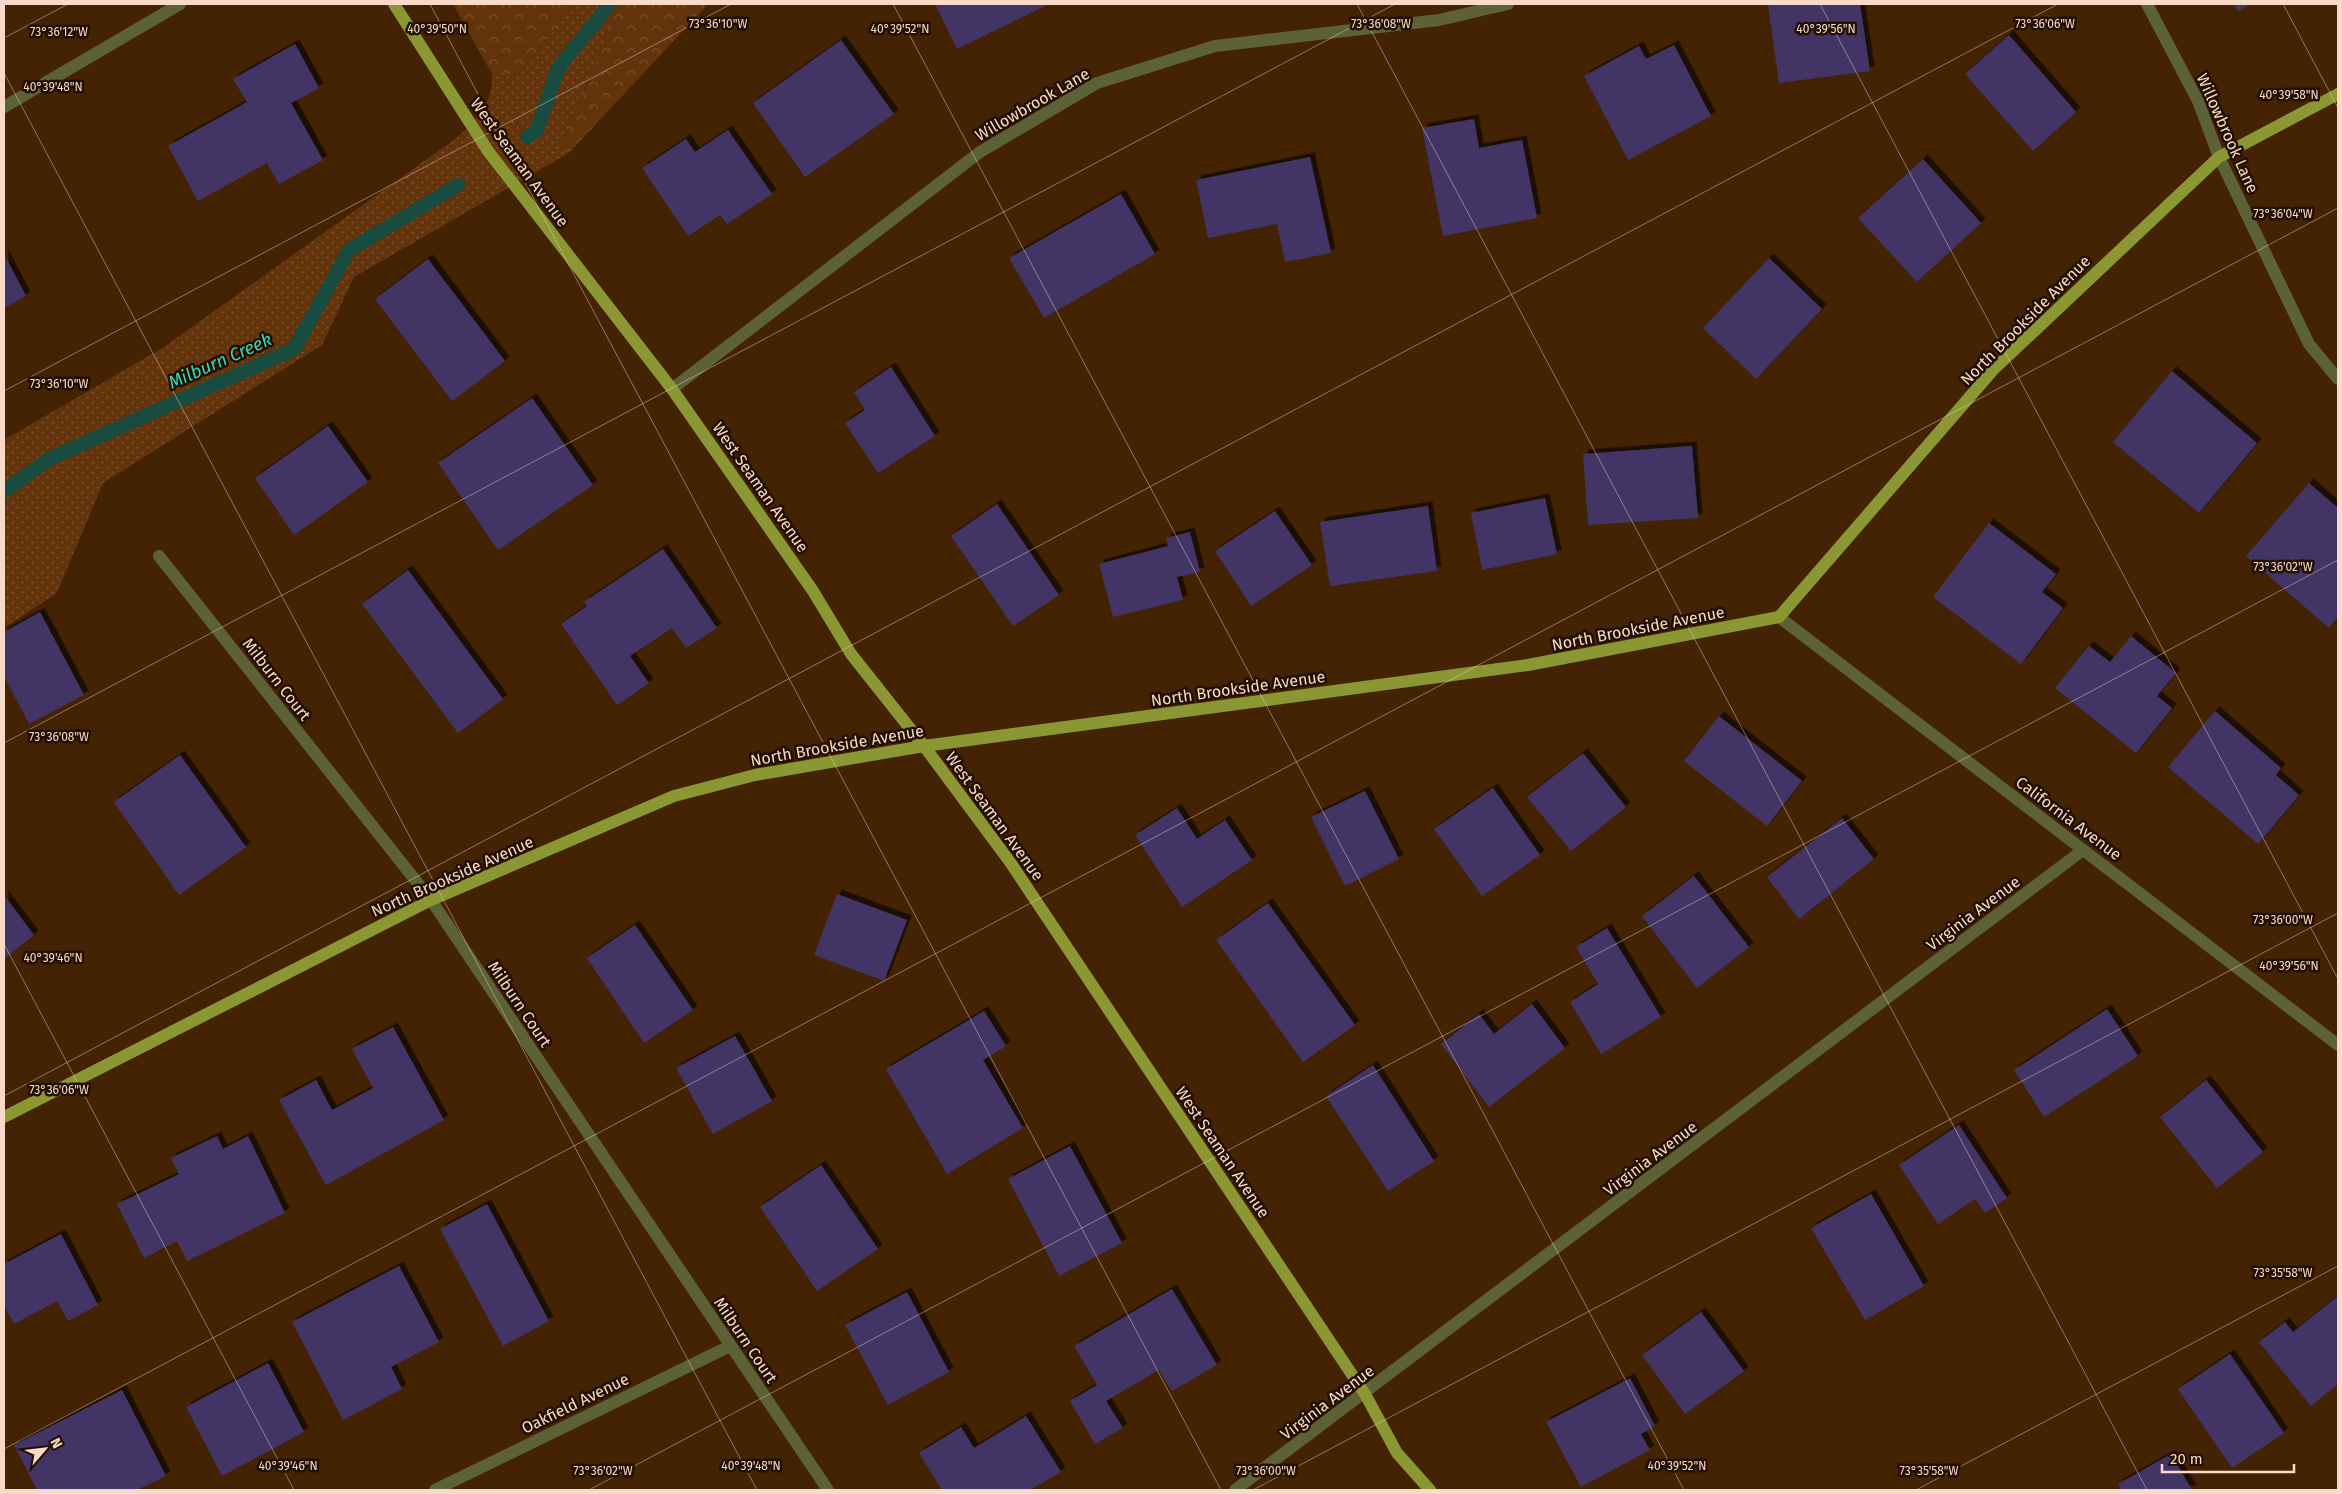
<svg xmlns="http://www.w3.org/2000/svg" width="2342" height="1494" font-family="'Fira Sans',sans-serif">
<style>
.grass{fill:url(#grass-dots)}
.forest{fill:url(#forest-crowns)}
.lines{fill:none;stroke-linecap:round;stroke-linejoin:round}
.stream{stroke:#184c41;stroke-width:14}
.building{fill:#433465;filter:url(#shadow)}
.minor{stroke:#5c6235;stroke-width:12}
.major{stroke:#8b9732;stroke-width:12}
.ticks{fill:none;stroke:#f7dac7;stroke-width:1;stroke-opacity:0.45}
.labels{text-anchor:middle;stroke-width:5;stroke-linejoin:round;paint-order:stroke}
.street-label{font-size:16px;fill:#f7dac7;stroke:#220f02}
.water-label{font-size:18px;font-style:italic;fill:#2edbba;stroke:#220f02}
.ticks-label{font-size:12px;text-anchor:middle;fill:#f7dac7;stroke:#220f02;stroke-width:5;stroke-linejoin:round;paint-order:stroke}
</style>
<defs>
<pattern id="grass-dots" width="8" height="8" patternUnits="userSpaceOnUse" patternTransform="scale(1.25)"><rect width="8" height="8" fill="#63340b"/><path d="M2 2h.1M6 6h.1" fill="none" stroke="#7a512d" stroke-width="1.8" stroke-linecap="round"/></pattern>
<pattern id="forest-crowns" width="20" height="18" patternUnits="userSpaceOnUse" patternTransform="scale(1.25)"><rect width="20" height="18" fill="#63340b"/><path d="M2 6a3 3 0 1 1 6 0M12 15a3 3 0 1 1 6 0" fill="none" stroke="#7a512d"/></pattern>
<filter id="shadow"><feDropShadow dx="4.5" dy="-4.5" stdDeviation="0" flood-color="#0009"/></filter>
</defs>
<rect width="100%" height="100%" fill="#442204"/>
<path class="grass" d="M576,4H609L607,34L560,149L569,153L354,277L322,345L103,483L57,593L4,628V440L164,347L458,137C479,116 493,105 492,74L508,76L520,71Z"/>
<path class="forest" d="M453,4H576L520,71L508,76L492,74Z
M609,4H708L569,153L560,149L607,34Z"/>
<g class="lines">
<path class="stream" d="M527,137L537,130L558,68L610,4
M4,491L49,459L294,349L349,250L458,185"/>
</g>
<path class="building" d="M935,4H1049L957,49Z
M1768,4H1860L1870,71L1779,83Z
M2234,4H2251L2238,11Z
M2009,35L2076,112L2033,151L1965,74Z
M841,40L894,114L805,177L753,103Z
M295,44L319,88L291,103L323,160L279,184L267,163L198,201L168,146L247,102L233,79Z
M1674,45L1711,116L1628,160L1584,76L1639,46L1646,59Z
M1474,119L1479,148L1522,140L1537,218L1443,236L1422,128Z
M728,130L772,194L727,224L720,215L688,236L642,168L686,139L695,152Z
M1310,157L1331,253L1285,262L1277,224L1208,238L1196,180Z
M1923,159L1981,223L1917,282L1858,218Z
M1121,194L1155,254L1044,318L1009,258Z
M4,254L26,296L4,308Z
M1769,258L1822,309L1756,379L1703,328Z
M428,259L505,361L452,401L375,299Z
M891,367L935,436L878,473L845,423L865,410L854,392Z
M2172,371L2257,443L2199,513L2113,442Z
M532,398L593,485L498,550L438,463Z
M328,426L368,482L294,535L255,478Z
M1692,446L1698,518L1588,525L1583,454Z
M2309,483L2338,508V617L2329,628L2246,556Z
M1545,498L1557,554L1482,570L1471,513Z
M997,504L1059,595L1013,626L951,536Z
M1428,506L1437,571L1330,586L1320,522Z
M1275,511L1312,565L1251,606L1215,551Z
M1989,523L2056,574L2042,592L2063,608L2021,664L1933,597Z
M1190,532L1200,572L1177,577L1183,600L1113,617L1099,564L1168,546L1166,538Z
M663,549L717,628L686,648L672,628L630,656L649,683L617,705L561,624L587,606L584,602Z
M408,570L503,699L458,733L362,604Z
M40,612L84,695L29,724L4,676V632Z
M2131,636L2176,673L2157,696L2172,708L2136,753L2055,688L2089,646L2110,662Z
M2215,711L2281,768L2276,775L2299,795L2258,844L2168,767Z
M1719,716L1802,781L1767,826L1684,761Z
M1583,753L1626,807L1571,851L1527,797Z
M180,755L246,847L179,895L114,802Z
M1493,788L1540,855L1482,896L1434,829Z
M1365,791L1399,859L1345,886L1311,817Z
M1177,808L1197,839L1225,820L1252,860L1182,907L1135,835Z
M1842,818L1874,859L1799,919L1767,877Z
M1694,876L1749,947L1697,988L1642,916Z
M837,894L907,920L884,981L814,955Z
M4,895L34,935L4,959Z
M1268,903L1355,1025L1303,1062L1216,940Z
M635,925L693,1010L644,1043L587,958Z
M1607,928L1661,1017L1601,1054L1570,1002L1598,984L1576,947Z
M1532,1004L1565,1048L1489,1107L1441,1044L1479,1014L1494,1034Z
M2107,1009L2138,1056L2044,1117L2014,1070Z
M984,1011L1006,1046L983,1060L1023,1128L947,1174L886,1069Z
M393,1027L444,1120L326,1185L279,1100L316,1080L332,1110L373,1088L352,1049Z
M735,1036L772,1101L713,1134L676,1068Z
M1373,1065L1434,1161L1388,1191L1326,1096Z
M2206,1080L2263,1152L2217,1188L2160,1117Z
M1959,1125L2007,1198L1985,1213L1975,1199L1938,1224L1899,1165Z
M217,1136L223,1149L248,1136L285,1213L187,1261L177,1241L144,1258L117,1204L179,1174L171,1158Z
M1070,1146L1122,1243L1059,1276L1008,1179Z
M821,1165L878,1249L817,1291L760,1207Z
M1871,1194L1924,1286L1865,1320L1811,1228Z
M487,1204L549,1321L503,1346L440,1229Z
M61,1234L98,1305L68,1321L57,1301L14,1324L4,1306V1264Z
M399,1266L439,1342L391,1367L402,1389L343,1420L292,1322Z
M1172,1289L1217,1365L1172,1391L1159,1370L1106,1401L1123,1428L1095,1444L1070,1401L1097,1385L1074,1346Z
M907,1292L949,1372L888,1405L845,1325Z
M2338,1296V1384L2311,1406L2259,1342L2285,1322L2293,1332Z
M1701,1312L1744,1371L1685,1414L1642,1355Z
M2230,1354L2284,1433L2232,1468L2178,1389Z
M268,1363L304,1432L222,1476L186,1407Z
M1630,1378L1655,1426L1641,1434L1650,1450L1581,1487L1546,1422Z
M122,1390L166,1476L137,1490H37L14,1445Z
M1026,1416L1061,1472L1030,1490H942L919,1453L961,1427L974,1448Z
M2171,1454L2192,1490H2121L2118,1484Z"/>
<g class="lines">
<path class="minor" d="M2147,4L2198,101L2219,157L2309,344L2338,379
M4,107L180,4
M672,389L980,152L1097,83L1215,46L1439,20L1508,4
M159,556L431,900L828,1490
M1779,617L2338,1045
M435,1490L730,1346
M1235,1490L2083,850"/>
<path class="major" d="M394,4L488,151L672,389L813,591L851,654L924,746L1010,862L1365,1394L1397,1453L1430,1490
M4,1117L431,900L674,796L755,775L924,746L1528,665L1779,617L1993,370L2219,157L2338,94"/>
</g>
<path class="ticks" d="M430,4L1221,1490M893,4L1684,1490M1357,4L2147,1490M1820,4L2338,979M2283,4L2338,108M4,38L68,4M4,73L757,1490M4,391L731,4M4,743L1395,4M4,944L294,1490M4,1096L2058,4M4,1449L2338,208M589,1490L2338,560M1253,1490L2338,913M1916,1490L2338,1266"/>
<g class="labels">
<g class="street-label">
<text transform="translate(1032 104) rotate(-30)" y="6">Willowbrook Lane</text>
<text transform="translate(2228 133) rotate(66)" y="6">Willowbrook Lane</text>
<text transform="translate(520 162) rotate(54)" y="6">West Seaman Avenue</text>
<text transform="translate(2025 320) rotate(-45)" y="6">North Brookside Avenue</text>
<text transform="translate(761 487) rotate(55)" y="6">West Seaman Avenue</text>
<text transform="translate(1638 628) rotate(-11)" y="6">North Brookside Avenue</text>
<text transform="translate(277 679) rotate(52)" y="6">Milburn Court</text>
<text transform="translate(1238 688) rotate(-8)" y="6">North Brookside Avenue</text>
<text transform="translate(837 745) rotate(-10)" y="6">North Brookside Avenue</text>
<text transform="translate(995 816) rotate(54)" y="6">West Seaman Avenue</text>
<text transform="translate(2069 818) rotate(37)" y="6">California Avenue</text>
<text transform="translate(452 876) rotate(-24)" y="6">North Brookside Avenue</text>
<text transform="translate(1973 913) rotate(-37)" y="6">Virginia Avenue</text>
<text transform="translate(520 1004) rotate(56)" y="6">Milburn Court</text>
<text transform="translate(1223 1152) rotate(56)" y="6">West Seaman Avenue</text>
<text transform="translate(1650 1158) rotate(-37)" y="6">Virginia Avenue</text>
<text transform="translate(746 1340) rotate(56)" y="6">Milburn Court</text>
<text transform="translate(1327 1402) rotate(-37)" y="6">Virginia Avenue</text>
<text transform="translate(575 1403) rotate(-26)" y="6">Oakfield Avenue</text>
</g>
<g class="water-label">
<text transform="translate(220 361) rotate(-24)" y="6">Milburn Creek</text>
</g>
</g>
<g class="ticks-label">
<text x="718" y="28">73°36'10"W</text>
<text x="1381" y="28">73°36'08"W</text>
<text x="2045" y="28">73°36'06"W</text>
<text x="437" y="33">40°39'50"N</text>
<text x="900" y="33">40°39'52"N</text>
<text x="1826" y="33">40°39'56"N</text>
<text x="59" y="36">73°36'12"W</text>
<text x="53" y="91">40°39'48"N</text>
<text x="2289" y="99">40°39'58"N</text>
<text x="2283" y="218">73°36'04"W</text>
<text x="59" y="388">73°36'10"W</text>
<text x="2283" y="571">73°36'02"W</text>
<text x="59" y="741">73°36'08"W</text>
<text x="2283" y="924">73°36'00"W</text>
<text x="53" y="962">40°39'46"N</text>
<text x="2289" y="970">40°39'56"N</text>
<text x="59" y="1094">73°36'06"W</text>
<text x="2283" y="1277">73°35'58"W</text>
<text x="288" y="1470">40°39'46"N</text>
<text x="751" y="1470">40°39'48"N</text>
<text x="1677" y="1470">40°39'52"N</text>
<text x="603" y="1475">73°36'02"W</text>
<text x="1266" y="1475">73°36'00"W</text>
<text x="1929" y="1475">73°35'58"W</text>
</g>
<rect width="2342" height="1494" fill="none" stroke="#f7dac7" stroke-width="10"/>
<g transform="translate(45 1449) rotate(62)" stroke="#220f02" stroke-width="4" paint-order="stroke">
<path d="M0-4L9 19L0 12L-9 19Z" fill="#f7dac7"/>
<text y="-8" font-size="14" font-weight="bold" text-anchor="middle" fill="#f7dac7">N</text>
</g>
<path d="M2162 1464v8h132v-8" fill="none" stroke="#f7dac7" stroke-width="2.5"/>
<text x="2170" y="1464" font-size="15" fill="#f7dac7" stroke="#220f02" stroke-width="4" paint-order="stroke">20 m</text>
</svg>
